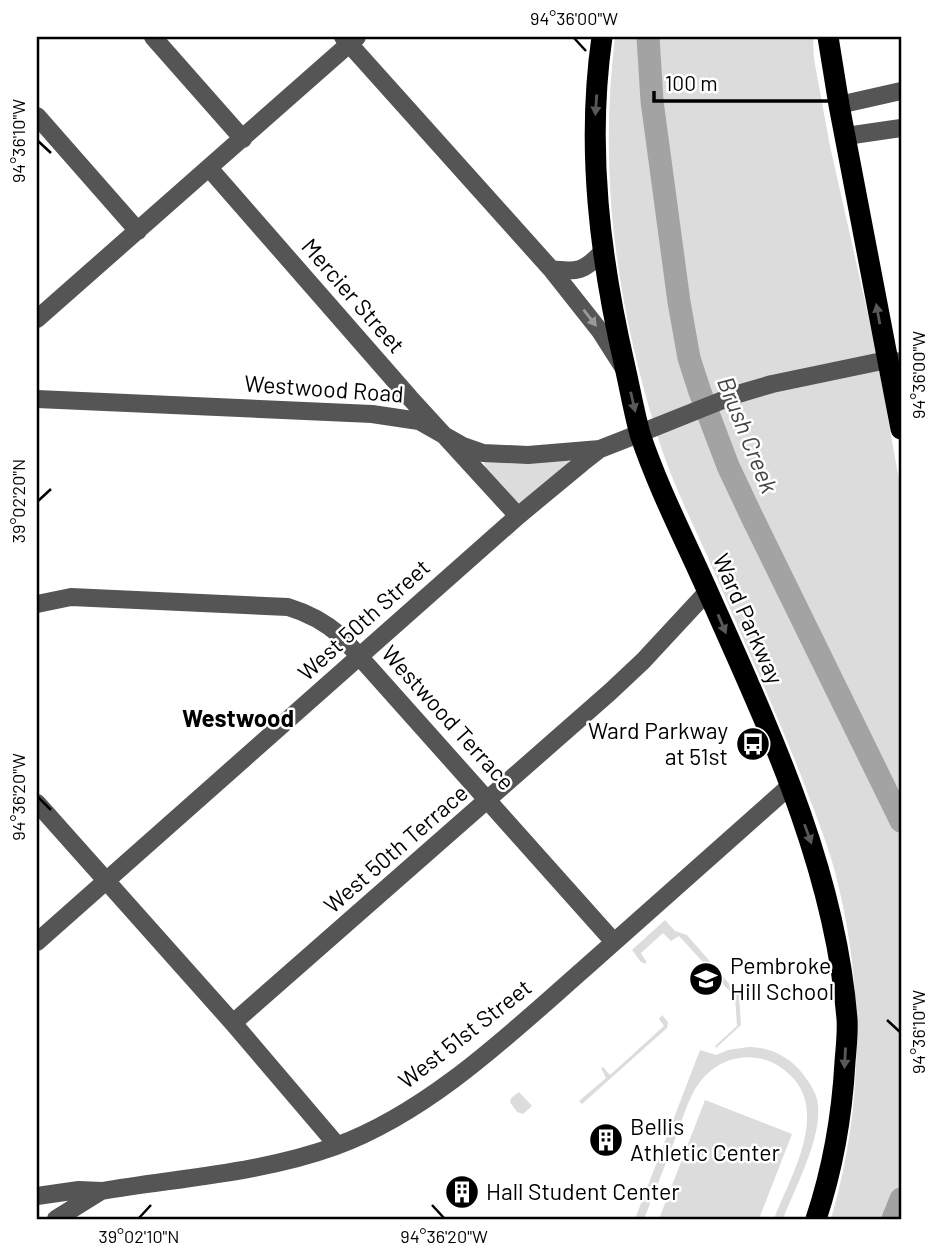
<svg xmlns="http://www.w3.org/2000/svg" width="938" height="1256" font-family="Barlow,sans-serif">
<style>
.green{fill:#dcdcdc}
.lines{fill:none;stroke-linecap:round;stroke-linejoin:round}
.river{stroke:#a3a3a3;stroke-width:23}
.minor{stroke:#555;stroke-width:18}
.highway{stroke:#000;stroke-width:21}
.oneway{fill:#595959}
.oneway2{fill:#999}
.ticks{fill:none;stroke:#000;stroke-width:2.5}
.labels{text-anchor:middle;stroke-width:5;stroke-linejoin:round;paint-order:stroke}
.street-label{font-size:23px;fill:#000;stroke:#fff}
.poi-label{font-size:23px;fill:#000;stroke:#fff;text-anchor:start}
.water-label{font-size:24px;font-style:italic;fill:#444;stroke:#fff}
.neighbourhood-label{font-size:24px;font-weight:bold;fill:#000;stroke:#fff}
.neatline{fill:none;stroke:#000;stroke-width:2.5}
.ticks-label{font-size:18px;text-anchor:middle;fill:#000}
</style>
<rect width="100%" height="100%" fill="#fff"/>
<path class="green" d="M615,37H813L814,59L830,146L875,346L901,491V1219H831C864,1105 865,987 835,872C826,838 812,806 800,773C773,705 742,637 713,569C695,528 674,487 660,444C617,308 598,179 615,37Z
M488,459H567L569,462L567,466L519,506L486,470L484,463Z
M665,920L675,931L687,935L739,995L741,1025L716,1048L715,1046L737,1026L735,997L679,936L671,941L663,933L641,953L646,961V964L641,962L632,950Z
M662,1015L668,1022L667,1028L582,1104L579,1101L606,1078L601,1068L603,1067L610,1075L664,1026L659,1019Z
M748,1047C768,1047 783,1054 797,1067C805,1076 814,1088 817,1099C825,1133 795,1187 783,1219H774C789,1179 827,1118 794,1079C784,1068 772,1060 757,1058C738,1055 718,1062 704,1077C690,1092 684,1115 677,1134C666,1163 655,1191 644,1219H635L700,1050L716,1055L728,1050Z
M519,1092L532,1106L523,1114L517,1112L510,1102L511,1098Z
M705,1100L792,1134L759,1219H659Z"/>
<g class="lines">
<path class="river" d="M648,37L652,101L679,302L689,358L700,392L728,466L753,519L901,821
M893,1219L901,1199"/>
<path class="minor" d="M153,37L243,139
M343,37L551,269L600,331L623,367
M839,105L901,91
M37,116L138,231
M846,136L901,128
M209,168L410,398L518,516
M551,269C577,273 585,271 603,251
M37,319L357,37
M37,399L372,414L419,421L463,446L483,453L528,455L600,449
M37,604L71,597L288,607C308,613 325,622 341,636L614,942
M37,803L233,1023L337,1145
M37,942L518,516L582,463L600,449L623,440L738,394L772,384L887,360L901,362
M233,1023L610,692L643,661L708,591
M37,1196L79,1190L102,1191C179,1178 262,1173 336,1146C429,1112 511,1033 585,968C653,907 722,846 791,785
M56,1219L101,1191"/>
<path class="highway" d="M602,37C586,148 600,259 625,367C630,389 634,412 640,434C658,488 685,540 708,592C769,729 835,868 847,1019C848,1033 846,1048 845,1062C842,1116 833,1168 816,1219
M828,37L839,105L901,429"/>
</g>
<defs><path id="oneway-solid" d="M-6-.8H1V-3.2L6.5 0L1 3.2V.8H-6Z" transform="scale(1.75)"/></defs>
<g class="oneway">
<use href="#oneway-solid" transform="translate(596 105) rotate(94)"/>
<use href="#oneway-solid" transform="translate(878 314) rotate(-100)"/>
<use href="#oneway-solid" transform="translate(633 402) rotate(77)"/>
<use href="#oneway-solid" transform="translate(722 624) rotate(67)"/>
<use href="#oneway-solid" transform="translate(808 834) rotate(70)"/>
<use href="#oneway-solid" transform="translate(845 1058) rotate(93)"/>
</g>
<use class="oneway2" href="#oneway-solid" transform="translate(590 318) rotate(52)"/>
<path class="ticks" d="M574,38L586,51M38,141L51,153M887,363L900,375M38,501L51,489M38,797L51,810M887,1020L900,1032M432,1205L444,1218M139,1218L151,1205"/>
<defs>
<g id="bus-disc" transform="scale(1.75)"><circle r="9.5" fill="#000" stroke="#fff"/><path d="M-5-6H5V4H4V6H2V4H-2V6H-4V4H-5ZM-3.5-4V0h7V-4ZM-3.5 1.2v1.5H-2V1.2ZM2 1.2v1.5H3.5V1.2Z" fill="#fff"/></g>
<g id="school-disc" transform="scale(1.75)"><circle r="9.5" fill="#000" stroke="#fff"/><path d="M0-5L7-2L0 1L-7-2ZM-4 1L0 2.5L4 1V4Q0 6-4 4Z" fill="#fff"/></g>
<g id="building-disc" transform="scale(1.75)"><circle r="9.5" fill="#000" stroke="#fff"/><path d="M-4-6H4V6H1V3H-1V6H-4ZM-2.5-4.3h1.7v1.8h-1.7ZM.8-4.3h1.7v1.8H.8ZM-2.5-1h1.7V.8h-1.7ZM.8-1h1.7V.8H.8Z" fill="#fff"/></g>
</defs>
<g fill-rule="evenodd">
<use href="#bus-disc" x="753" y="744"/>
<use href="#school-disc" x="706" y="979"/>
<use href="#building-disc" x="606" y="1140"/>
<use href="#building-disc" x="462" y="1192"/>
</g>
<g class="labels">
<g class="street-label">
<text transform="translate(353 296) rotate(49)" y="8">Mercier Street</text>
<text transform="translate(324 389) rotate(4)" y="8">Westwood Road</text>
<text transform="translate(748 619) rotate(66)" y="8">Ward Parkway</text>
<text transform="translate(364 620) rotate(-42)" y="8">West 50th Street</text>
<text transform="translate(448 718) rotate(48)" y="8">Westwood Terrace</text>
<text transform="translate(396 849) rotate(-41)" y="8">West 50th Terrace</text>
<text transform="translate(465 1034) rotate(-38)" y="8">West 51st Street</text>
</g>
<g class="poi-label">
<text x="728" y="739" text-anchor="end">Ward Parkway<tspan x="728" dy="26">at 51st</tspan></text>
<text x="730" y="974">Pembroke<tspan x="730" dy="26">Hill School</tspan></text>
<text x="630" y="1135">Bellis<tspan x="630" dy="26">Athletic Center</tspan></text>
<text x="486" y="1200">Hall Student Center</text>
</g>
<g class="water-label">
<text transform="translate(747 435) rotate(68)" y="8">Brush Creek</text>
</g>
<g class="neighbourhood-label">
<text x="238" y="727">Westwood</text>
</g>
</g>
<rect width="938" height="1256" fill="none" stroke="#ffffff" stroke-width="77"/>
<path d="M654 91v10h189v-10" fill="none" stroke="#000000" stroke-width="3.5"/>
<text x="665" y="91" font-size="21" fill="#000000" stroke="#ffffff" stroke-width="5" paint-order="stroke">100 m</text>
<rect x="38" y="38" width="862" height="1180" class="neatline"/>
<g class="ticks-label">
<text x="574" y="25">94°36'00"W</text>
<text transform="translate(19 141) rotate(-90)" y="6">94°36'10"W</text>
<text transform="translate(919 375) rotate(-90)" y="6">94°36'00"W</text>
<text transform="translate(19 501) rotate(-90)" y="6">39°02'20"N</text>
<text transform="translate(19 797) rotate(-90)" y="6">94°36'20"W</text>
<text transform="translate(919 1032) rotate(-90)" y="6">94°36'10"W</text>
<text x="139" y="1243">39°02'10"N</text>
<text x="444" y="1243">94°36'20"W</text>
</g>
</svg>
